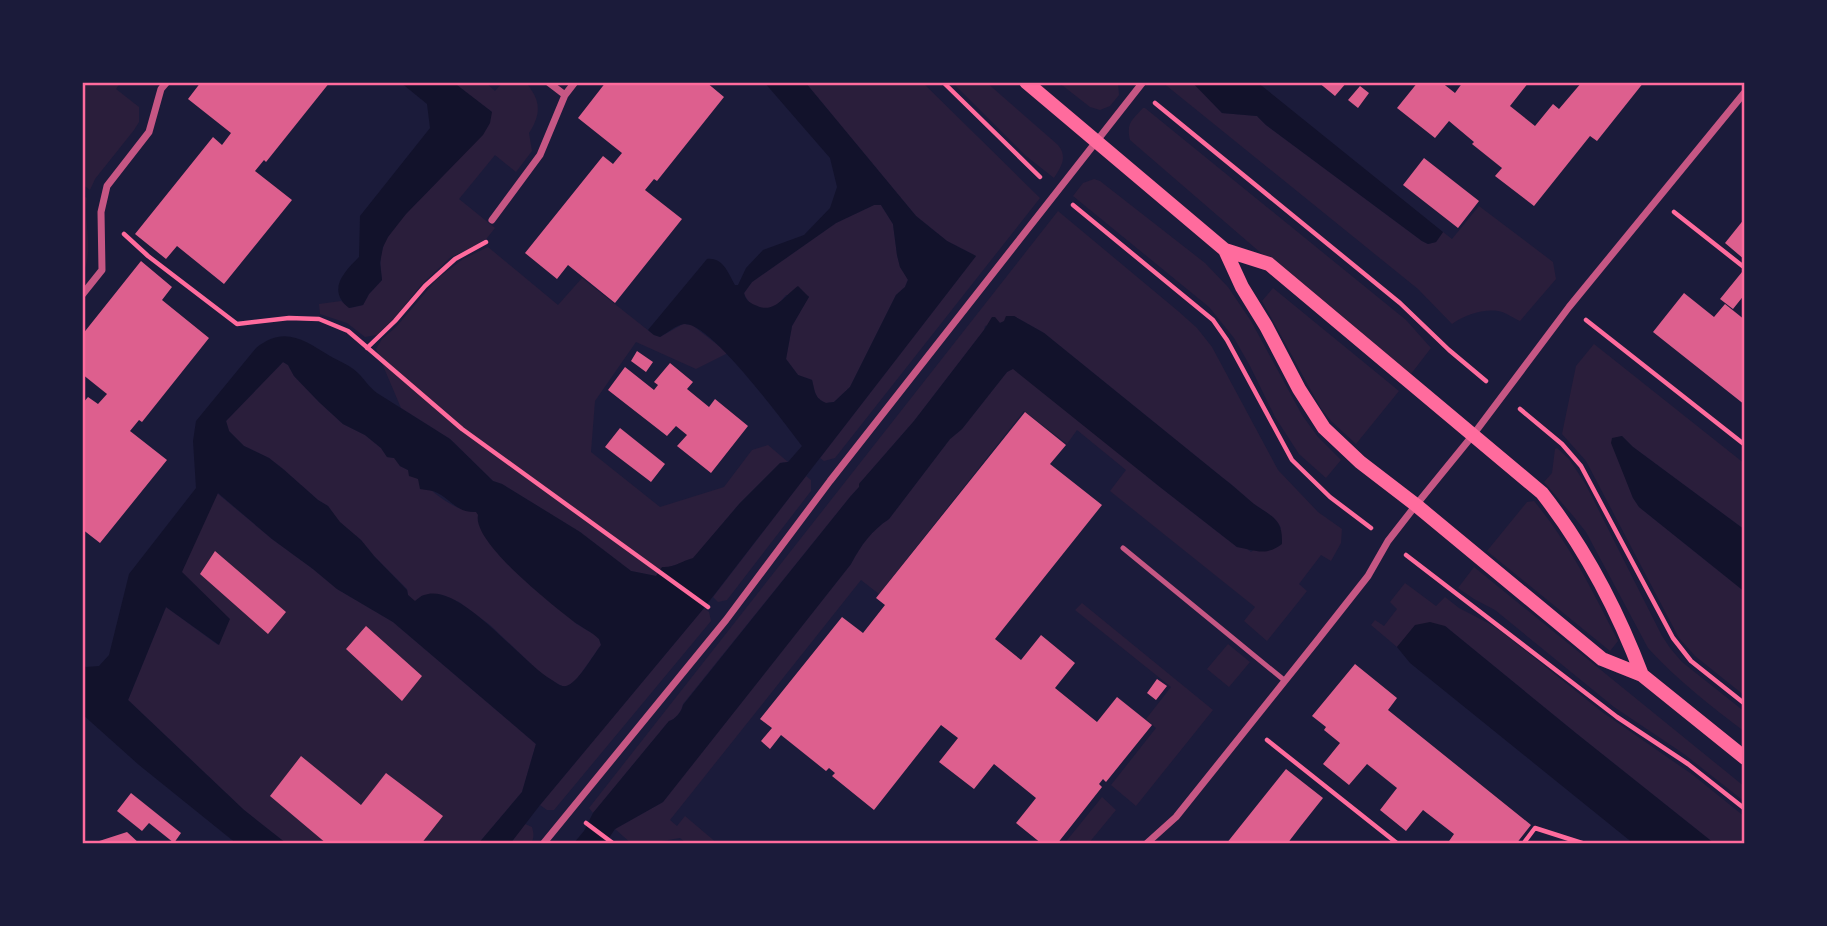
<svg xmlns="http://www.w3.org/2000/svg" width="1827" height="926" font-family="'Alegreya Sans',sans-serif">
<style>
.green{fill:#2a1e3b}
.water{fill:#12122b;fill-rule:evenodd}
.building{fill:#dd5f8e}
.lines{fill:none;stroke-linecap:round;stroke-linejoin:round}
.path{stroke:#ff6b9d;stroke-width:4.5}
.service{stroke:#c65784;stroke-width:5}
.minor{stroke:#c65784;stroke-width:7}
.secondary{stroke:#ff6b9d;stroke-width:14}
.neatline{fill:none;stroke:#ff6b9d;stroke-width:2.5}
</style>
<rect width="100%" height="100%" fill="#1b1b3a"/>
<path class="green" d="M82,82H121L116,89L139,107V122L134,130L95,179L90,190L82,184Z
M453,82H485L495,91L503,82C509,82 519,80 525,83C529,85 530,88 532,91C542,106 538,119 529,133L532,151L516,172L495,155L459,199L495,228L483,243L451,257L422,284L392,321L377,335L365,337L347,323L320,314L319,304L341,301L350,308L363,305L369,294L382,280C381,269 379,258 383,248C389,227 419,201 434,185C455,162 473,136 492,112Z
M805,82H922L1040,198L835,458L824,461L820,458L976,256L947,241L916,216Z
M952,82H986L1058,145C1068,157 1061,167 1054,178L1026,156Z
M1058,82H1118L1119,95L1110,106L1100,110L1090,107Z
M1162,82H1192L1222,113L1257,116L1266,125L1422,241L1428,244L1436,242L1443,232L1452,239L1479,206L1553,262L1556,279L1520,321C1513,318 1505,312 1498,311C1482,309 1465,315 1452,324L1418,289Z
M1143,108H1145L1406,320L1431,348L1411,374L1269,260L1130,140C1126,123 1132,120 1143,108Z
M1094,179L1100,181L1205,263L1228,287L1251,321L1302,415L1318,437L1341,460L1326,478L1299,454L1275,417L1250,366L1234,338L1209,307L1073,196L1083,183Z
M82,195L87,198C83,224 95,251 82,275Z
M874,205H881L893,224L897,255L900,267L908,279L905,287L896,295L850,387L834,402L826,403C814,398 815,391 812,380L798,375L786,359L792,326L809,296L786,295C783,299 778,305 773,307C761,312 747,304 744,293L752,282L836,223Z
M1058,211L1178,311L1197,328L1212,347L1278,470L1318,512L1342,529L1341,543L1331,561L1321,555L1299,584L1307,591L1267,641L1244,621L1255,607L1110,491L1126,470L1077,430L1067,444L1024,411L879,594L861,580L670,820L677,826L685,816L718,844H687L680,838L645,844H632L615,829L663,802L851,564C861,545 871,531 889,519L950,439L962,429L1007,372L1013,368L1160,487L1237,547L1246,548L1251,552L1281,528C1275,515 1261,510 1250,501C1241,493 1233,485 1223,478L1044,333L1014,316L1004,322L985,326L984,330L914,421L859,484V487L850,497L683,704C682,711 675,720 669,721L593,813L589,808Z
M488,247L558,305L582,278L654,335L660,337L683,324L692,325L728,353L696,369L636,342L595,401L591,452L660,507L724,487L752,450L768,445L788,462L780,463L740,503L693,559L666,568L656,576L631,571L580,532L502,484L493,481L450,439L401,408L376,349L382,339L396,327L437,279L463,259Z
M1273,288L1399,391L1356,444L1331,421L1320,407L1262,301Z
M1594,344L1745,464V530L1633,447L1622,436L1612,439V443L1633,498L1639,507L1745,592V696L1695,656L1679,638L1586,461L1562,434L1576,366Z
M283,362L288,365L294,376L319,402L343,424L365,435L381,448L387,457L395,458L400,466L408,470C424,484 454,514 476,511L575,623L595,635L599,639L601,645L577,679L569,686H562L545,677L490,625L459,602L443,595L435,594L415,602L408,595L407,589L374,556L361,540L339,522L328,506L318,500L283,469L269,458L244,446L229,431L226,421Z
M1557,448L1569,459L1586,485L1662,636L1670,648L1682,662L1745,712V732C1711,706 1677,680 1648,648L1586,532L1574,517L1544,482L1552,473L1555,449Z
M806,476L811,480V491L727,600L718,602L713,597Z
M217,493L272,539L313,569L337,589L393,622L536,744L522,792L478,844H287L244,810L128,700L166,607L218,645L181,572Z
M1534,501C1570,544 1593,592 1618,641L1610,651L1487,551L1527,502Z
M1474,567L1745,787V802L1684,754L1614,707L1495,610L1474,599L1458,588Z
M1405,583L1436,606L1445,597L1459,608L1490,624L1502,632L1602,712L1693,775L1745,817V844H1715L1577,734L1445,626L1416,625L1397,647L1371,625L1375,620L1384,626L1397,609L1390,602Z
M1082,603L1213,710L1136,806L1111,785L1156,728L1146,719L1171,687L1075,610Z
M704,608L709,612L711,621L554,810H547L540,805Z
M1228,644L1250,662L1229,687L1207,669Z
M1102,797L1116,810L1088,844H1064Z
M525,824L532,827C534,834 534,838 531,844H510Z"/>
<path class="water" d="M400,82H453L492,112L490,123L483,135L406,214L388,237L383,247L380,263L382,280L369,294L363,305L349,308C327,290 343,273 359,257L360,216L430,128L427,104Z
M764,82H805L916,216L947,241L976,256L704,608L540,805L510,844H478L522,792L536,744L393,622L337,589L313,569L272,539L218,493L182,572L230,619L219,645L166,607L128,700L244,810L287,844H237L139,765L82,714V664L86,667L99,666L109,655L129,574L196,488L193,441L196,421L256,348C284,325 304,340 330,356C339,361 351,366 358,373C365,380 369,387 377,393L450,439L493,481L502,484L580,532L631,571L656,576L662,567C674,568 682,561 693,558L740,503L780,463L788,462L802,446C785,424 709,320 684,324C676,325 667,333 660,337L654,335L648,330L707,259C723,257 728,273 735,285H738L746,268L763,250L804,235L830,208L837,187L830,158ZM874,205H881L893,224L897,255L900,267L908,280L905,287L896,295L850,387L834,402L826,403C814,398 815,391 812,380L798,375L786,359L792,326L809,297L798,286C784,296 774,315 755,305C748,302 746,300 744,293L752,282L836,223ZM283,362L288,365L294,376L319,402L343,424L365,435L381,448L387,457L394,458L400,466L408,470L409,476L418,479L420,489C424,490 429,490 433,491C450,497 455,513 476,512L478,515C472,542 551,604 573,621C581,627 592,632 599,639L601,645C594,654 577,684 566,686C561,687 556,683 552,680C522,664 460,581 424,595C420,596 418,599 415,601L408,595L407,590L374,556L361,540L340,522L328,506L318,500L283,469L269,458L244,446L229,431L226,421Z
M1192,82H1257L1443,232L1436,242L1428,244L1422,241L1266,125L1257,116L1222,113Z
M1006,316H1014L1044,333L1223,478C1234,486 1243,495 1254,504C1263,511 1276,516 1280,527C1282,532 1282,538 1282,544C1265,557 1255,550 1237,547L1160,487L1013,369L1007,372L962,429L950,439L889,519C871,531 861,545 851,564L663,802L615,829L605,844H573L584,831L593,813L669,721C675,720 682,711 683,705L850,497L859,487V484L914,421L984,330L992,317H995L1000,323L1004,321Z
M1622,436L1633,447L1745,530V592L1639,507L1633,498L1611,443L1612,438Z
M1430,622L1445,626L1577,734L1715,844H1634L1410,663L1397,647L1415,625Z"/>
<path class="building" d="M201,82H330L266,162L264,160L255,171L292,200L224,284L177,246L166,259L135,234L213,137L222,145L231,133L188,99Z
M606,82H706L724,97L657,181L654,179L645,190L682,219L615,303L568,265L557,279L525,253L603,156L613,164L622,153L578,118Z
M1318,82H1347L1335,96Z
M1418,82H1441L1455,93L1463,82H1529L1510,106L1535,126L1553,104L1559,109L1582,82H1644L1597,141L1590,136L1534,206L1495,176L1502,168L1472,144L1474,142L1449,121L1435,138L1397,108Z
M1360,86L1369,93L1358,108L1348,100Z
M1424,158L1479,201L1458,228L1403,185Z
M1745,218V260L1725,243Z
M141,261L172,287L162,300L209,338L142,422L139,420L130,431L167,460L100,543L82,529V404L88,397L98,404L107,394L82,374V335Z
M1742,272L1745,274V294L1733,309L1720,299Z
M1684,293L1714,317L1725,304L1745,320V405L1653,332Z
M637,351L653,362L646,372L631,361Z
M670,363L693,382L687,389L709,407L715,399L748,426L711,473L677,446L687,435L676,426L667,436L608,390L625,367L654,390L658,385L654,382Z
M1025,412L1066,445L1050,464L1102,505L995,639L1021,660L1041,635L1075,663L1055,688L1097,722L1117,697L1152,725L1106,782L1103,779L1099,784L1102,787L1057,844H1042L1016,823L1036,798L994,764L974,789L939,762L958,738L941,725L874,810L832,776L835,773L829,768L826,771L781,735L770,749L761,741L772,728L760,719L842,617L863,633L885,605L876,598Z
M620,428L665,464L651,482L605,447Z
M215,551L286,612L268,634L200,574Z
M366,626L422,676L402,701L346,649Z
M1355,664L1397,698L1388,710L1531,825L1516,844H1447L1454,834L1423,810L1406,831L1380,810L1397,788L1367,764L1349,785L1323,764L1340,743L1324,730L1326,727L1312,716Z
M1157,679L1167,686L1156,700L1147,693Z
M301,756L361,805L386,773L443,816L421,844H327L270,796Z
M1286,769L1323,798L1300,827L1287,844H1226Z
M131,793L181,833L174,843L149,823L142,831L117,811Z
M127,832L140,844H93V843Z"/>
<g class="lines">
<path class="path" d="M943,82L1040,177
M1155,103L1400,303L1449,350L1486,381
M1073,205L1213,320L1227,340L1292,460L1330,497L1371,528
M1674,212L1745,268
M124,234L148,256L237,324L289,318L319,319L348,331L462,429L708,607
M1586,320L1745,445
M367,348L395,321L425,286L455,259L486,242
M1520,409L1562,444L1581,466L1673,638L1691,661L1745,704
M1406,555L1617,717L1688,764L1745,809
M1267,740L1398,844
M586,823L614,844
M1523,844L1535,828L1585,844"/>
<path class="service" d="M1123,548L1284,680"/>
<path class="minor" d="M548,82L565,95
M492,220L540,155L565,95L575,82
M82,295L102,270L101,212L107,186L149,132L161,89L167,82
M543,844L726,620L830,481L1143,82
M1146,844L1176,817L1316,642L1368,576L1388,541L1416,505L1473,435L1569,307L1745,92"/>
<path class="secondary" d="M1026,82L1225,250L1269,264L1542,493C1585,548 1617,609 1642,675
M1225,250L1242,287L1266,326L1299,389L1324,428L1360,462L1416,505L1602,659L1642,675L1745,758"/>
</g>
<rect width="1827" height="926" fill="none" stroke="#1b1b3a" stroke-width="168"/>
<rect x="84" y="84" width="1659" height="758" class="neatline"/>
</svg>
